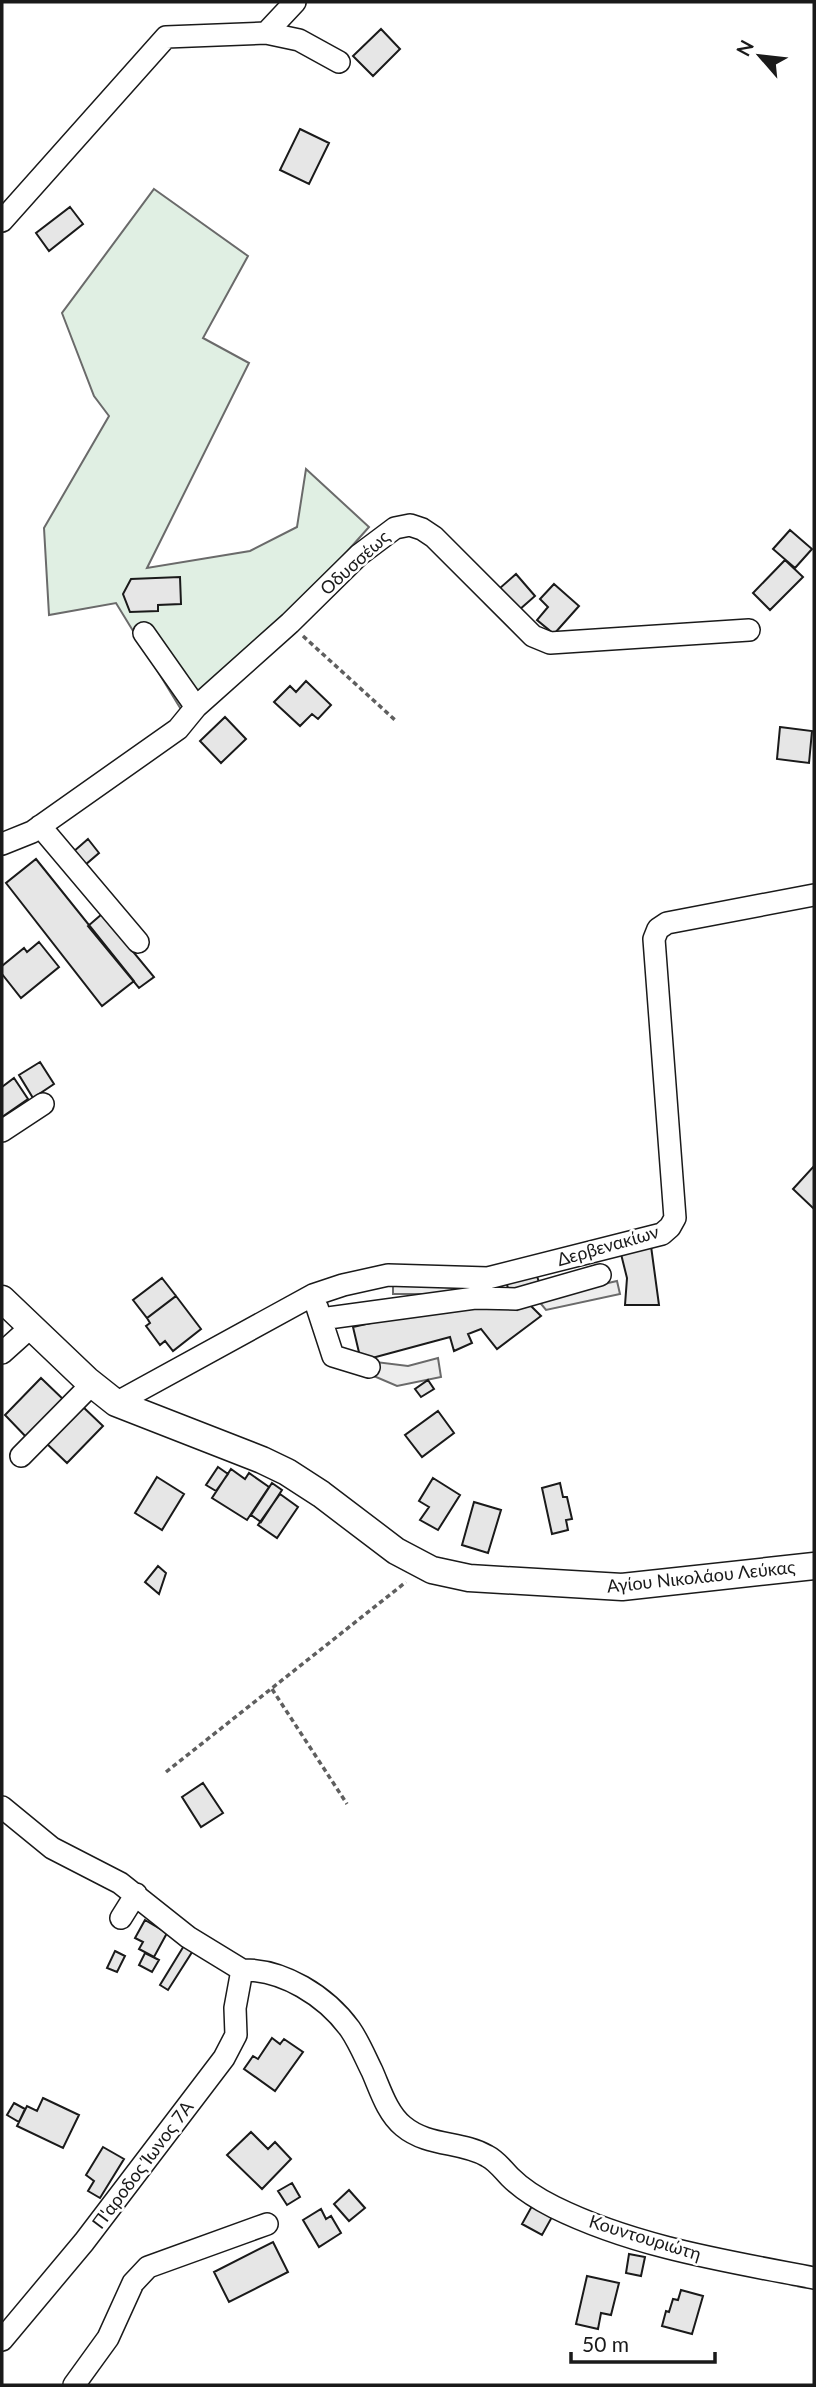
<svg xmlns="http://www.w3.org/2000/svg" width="816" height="2387" font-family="Lato,sans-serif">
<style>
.green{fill:#e0efe3;stroke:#6a6a6a;stroke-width:2}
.parking{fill:#ededed;stroke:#6a6a6a;stroke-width:2}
.building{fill:#e6e6e6;stroke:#1a1a1a;stroke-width:2}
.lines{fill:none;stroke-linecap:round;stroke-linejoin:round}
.minor-casing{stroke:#1a1a1a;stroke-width:24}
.major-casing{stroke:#1a1a1a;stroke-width:29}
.path{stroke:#5f5f5f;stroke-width:3.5;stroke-dasharray:5 3.5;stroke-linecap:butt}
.minor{stroke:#fff;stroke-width:21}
.major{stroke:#fff;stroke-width:26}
.labels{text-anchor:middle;stroke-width:5;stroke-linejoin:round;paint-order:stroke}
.street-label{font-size:18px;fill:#1a1a1a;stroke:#fff}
</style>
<rect width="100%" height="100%" fill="#fff"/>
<path class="green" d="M154,189L248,256L203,338L249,363L147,568L250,551L297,527L306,469L369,527L277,630L182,711L116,603L49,615L44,528L109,416L94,396L62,313Z"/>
<path class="parking" d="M617,1281L620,1294L546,1310L537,1299Z
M393,1282L474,1283L470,1294H393Z
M438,1358L441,1377L397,1386L369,1374L376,1362L408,1366Z"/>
<path class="building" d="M381,29L400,49L373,76L353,56Z
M300,129L329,143L309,184L280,170Z
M70,207L83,224L49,251L36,233Z
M790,530L812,549L795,568L773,549Z
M785,560L803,577L770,610L753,593Z
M516,574L535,596L519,610L500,588Z
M180,577L181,604L158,605V611L130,612L123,594L131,579Z
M554,584L579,606L554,634L537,620L548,607L540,599Z
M306,681L331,705L318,719L312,714L300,726L274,702L290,686L296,692Z
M225,717L246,739L221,763L200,741Z
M780,727L812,731L809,763L777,759Z
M88,839L99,853L85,865L73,852Z
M36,859L134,981L102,1006L6,883Z
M102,914L154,977L139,988L88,926Z
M39,942L59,967L21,998L2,974V966L24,948L27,952Z
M40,1062L54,1084L33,1098L19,1075Z
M14,1078L28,1099L2,1117V1087Z
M814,1166V1209L793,1189Z
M651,1246L659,1305H625L627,1278L621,1254Z
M535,1271L539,1282L509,1292L506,1281Z
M162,1278L176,1296L147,1318L133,1300Z
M176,1296L201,1329L173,1351L165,1341L160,1345L146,1326L150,1323L147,1318Z
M472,1300L501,1303L517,1310L528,1303L541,1316L497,1349L481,1329L468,1334L472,1343L454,1351L450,1337L361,1361L353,1327Z
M41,1378L66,1402L29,1440L5,1415Z
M428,1380L434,1389L421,1397L415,1389Z
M81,1405L103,1426L67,1463L45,1442Z
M438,1411L454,1433L422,1457L405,1435Z
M218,1467L228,1474L216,1491L206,1485Z
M231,1469L245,1479L249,1473L269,1487L247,1520L212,1498Z
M157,1477L184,1494L162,1530L135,1513Z
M433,1478L460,1495L438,1530L420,1520L429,1507L419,1501Z
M272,1483L282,1490L261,1522L251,1515Z
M560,1483L563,1497H567L572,1519L566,1520L568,1530L552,1534L542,1488Z
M280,1494L298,1507L277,1538L258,1525Z
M474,1502L501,1510L488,1553L462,1545Z
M158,1566L166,1573L159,1594L145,1582Z
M203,1783L223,1813L201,1827L182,1797Z
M145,1920L167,1933L154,1957L139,1949L143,1942L135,1938Z
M185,1944L194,1949L168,1990L160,1985Z
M115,1951L125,1956L117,1972L107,1968Z
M145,1953L159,1960L152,1972L139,1965Z
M272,2038L280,2044L284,2039L303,2052L275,2091L244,2069L253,2056L258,2059Z
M43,2098L79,2115L63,2148L17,2126L27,2106L37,2111Z
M14,2103L25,2109L19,2122L7,2115Z
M251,2132L268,2149L275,2142L291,2159L262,2189L227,2155Z
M103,2147L124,2159L100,2198L88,2191L94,2181L86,2175Z
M292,2183L300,2197L287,2205L278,2191Z
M349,2190L365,2208L349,2221L334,2204Z
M532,2206L552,2217L542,2235L522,2224Z
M321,2209L326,2219L331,2216L341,2233L319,2247L303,2220Z
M273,2242L288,2272L229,2302L214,2272Z
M629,2254L645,2257L641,2276L626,2273Z
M587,2276L619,2283L611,2315L601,2313L598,2329L576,2324Z
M681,2290L703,2296L692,2334L662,2326L666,2311L669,2312L673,2299L678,2300Z"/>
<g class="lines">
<g class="minor-casing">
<path id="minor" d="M266,33L295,2
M2,221L166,37L266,33L299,40L339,62
M144,633L196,707
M40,826L138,942
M2,844L32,832L178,729L196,707L290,623L359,555L395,528L410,525L422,529L434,537L533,636L550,643L749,630
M2,1131L43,1104
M317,1307L333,1356L369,1367
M321,1319L475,1298L516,1299L600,1275
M2,1353L31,1327
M116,1403L313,1295L343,1285L388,1275L488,1278L662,1234L670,1227L675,1218L654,939L658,929L667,923L814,895
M21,1456L92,1384
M2,1807L52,1848L120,1883L188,1937L242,1970
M121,1918L136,1894
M242,1970C283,1969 326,1996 350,2029C359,2042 365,2057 372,2071C380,2089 387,2113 403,2126C428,2147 461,2141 487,2156C497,2161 503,2170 510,2177C523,2190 538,2199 554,2207C635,2247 726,2261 814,2278
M2,2340L84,2242L224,2058L236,2035L235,2008L242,1970
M74,2385L108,2338L133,2283L148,2267L267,2224"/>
</g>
<g class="major-casing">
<path id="major" d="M2,1299L87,1380L116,1403L262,1460L287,1472L321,1494L396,1551L432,1570L469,1578L622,1587L814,1566"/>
</g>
<path class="path" d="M303,636L395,720
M272,1689L347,1804
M166,1772L406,1582"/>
<use href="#minor" class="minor"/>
<use href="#major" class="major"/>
</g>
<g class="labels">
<g class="street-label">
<text transform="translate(355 563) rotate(-42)" y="6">Οδυσσέως</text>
<text transform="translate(608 1246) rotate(-16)" y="6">Δερβενακίων</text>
<text transform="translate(701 1577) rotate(-6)" y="6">Αγίου Νικολάου Λεύκας</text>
<text transform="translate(143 2165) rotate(-53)" y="6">Π'αροδος Ίωνος 7Α</text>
<text transform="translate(645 2238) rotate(17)" y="6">Κουντουριώτη</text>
</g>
</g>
<rect width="816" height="2387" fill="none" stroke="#1a1a1a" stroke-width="7"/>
<g transform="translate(760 56) rotate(298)" stroke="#ffffff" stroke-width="5" paint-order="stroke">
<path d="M0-5L12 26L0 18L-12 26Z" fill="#1a1a1a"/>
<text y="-10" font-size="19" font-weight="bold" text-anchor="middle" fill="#1a1a1a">N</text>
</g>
<path d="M571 2352v10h144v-10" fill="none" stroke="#1a1a1a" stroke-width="3.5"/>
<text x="582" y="2352" font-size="21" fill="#1a1a1a" stroke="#ffffff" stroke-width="5" paint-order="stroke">50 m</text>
</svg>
